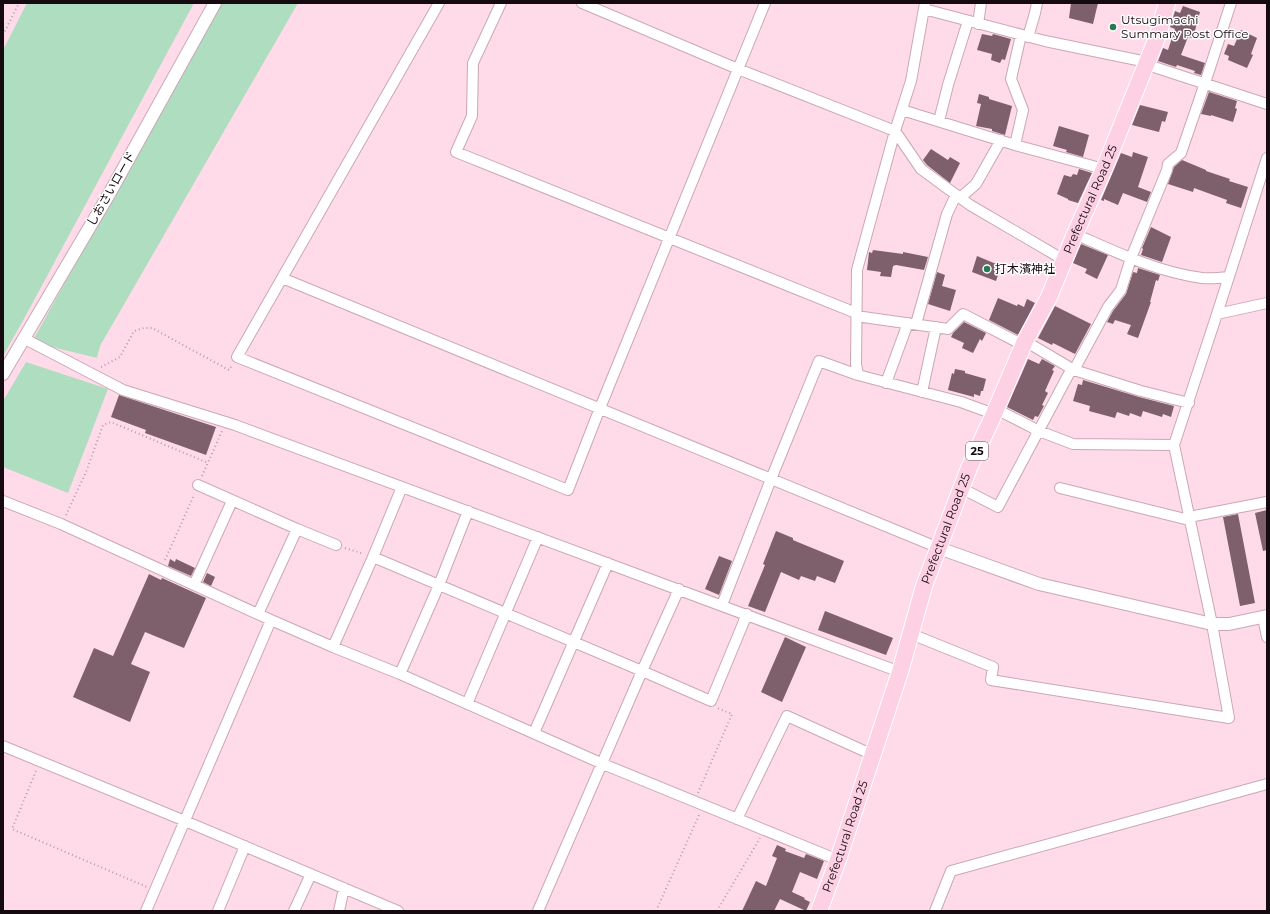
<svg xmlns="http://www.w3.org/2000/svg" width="1270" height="914" font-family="Montserrat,'Noto Sans JP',sans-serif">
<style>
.green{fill:#afddc0}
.building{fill:#7e5f6c}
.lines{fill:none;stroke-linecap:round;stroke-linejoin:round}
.minor-casing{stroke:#caa7b5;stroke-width:12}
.tertiary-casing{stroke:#caa7b5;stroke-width:14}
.primary-casing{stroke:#fff;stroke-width:18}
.path{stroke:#b99ca7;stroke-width:2;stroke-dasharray:1 3;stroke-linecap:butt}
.minor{stroke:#fff;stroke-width:10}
.tertiary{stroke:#fff;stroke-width:12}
.primary{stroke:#fdd0e3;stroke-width:16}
.poi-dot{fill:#257c50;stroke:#fff;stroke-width:1.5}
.labels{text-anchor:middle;stroke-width:3;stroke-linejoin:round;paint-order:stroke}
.shield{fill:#fff;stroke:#5b5457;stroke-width:1}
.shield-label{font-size:11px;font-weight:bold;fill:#150a0f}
.poi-label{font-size:12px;fill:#150a0f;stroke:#fff;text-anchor:start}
.street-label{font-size:12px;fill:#150a0f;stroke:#fff}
</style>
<rect width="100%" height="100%" fill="#ffdbe9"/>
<path class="green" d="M27,3H194L25,317L3,356V50Z
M220,3H298L100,346L97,358L32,342Z
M26,362L108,389L68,493L3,467V401Z"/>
<path class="building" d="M1071,3H1098L1093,24L1069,18Z
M1183,6L1200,12L1193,38L1188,37L1181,55L1205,63L1201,75L1194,73L1195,71L1177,65L1176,67L1158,61L1163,48L1168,50L1175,29L1170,27L1175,11L1180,13Z
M1241,30L1257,38L1251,54L1253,55L1247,68L1228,60L1229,56L1224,54L1228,44L1234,46Z
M982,34L992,36L993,34L1011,39L1005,60L1002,59L1000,63L991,60L992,54L977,50Z
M1209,92L1237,101L1235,108L1237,109L1233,122L1211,115V116L1201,114Z
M979,94L989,97V99L1012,106L1005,135L992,131V129L976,126L981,104L977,103Z
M1140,105L1168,112L1165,122L1162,121L1159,132L1132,125Z
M1059,126L1089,135L1083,157L1066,152L1067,150L1053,146Z
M931,149L948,160L950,157L960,163L950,183L927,165L923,160Z
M1133,152L1148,157L1138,187L1151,192L1147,202L1123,193L1118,205L1104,199V201L1101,200L1121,153L1132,157Z
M1182,160L1206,170V171L1230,179L1229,181L1248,187L1241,208L1226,203L1227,200L1194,188L1193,192L1168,184L1174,167Z
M1079,169L1092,173L1078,203L1068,200V199L1057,194L1064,175L1071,177L1073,174L1077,175Z
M1151,227L1171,237L1162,262L1141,255L1143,249L1142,248Z
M1081,244L1108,255L1097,279L1085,273L1087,269L1073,263Z
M873,250L903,254V252L928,257L924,270L896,265L893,266L891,277L880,276L881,272L867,270L869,252L872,253Z
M977,256L1001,266L996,281L972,272Z
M1138,268L1160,275L1158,281L1156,280L1150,302H1151L1138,338L1127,334L1131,325L1115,320L1113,324L1107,322L1113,311L1126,294L1133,272L1137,273Z
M937,272L945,275L942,286L956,290L950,311L928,304Z
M998,298L1017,306L1018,304L1024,307L1027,299L1035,303L1018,335L989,320Z
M1055,306L1091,324L1075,354L1053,343L1052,345L1038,338Z
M964,322L986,333L982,341L980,339L973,353L962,348L964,343L951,337L953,333Z
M1028,359L1039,364L1042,359L1055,366L1052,370L1054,371L1045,391L1048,393L1042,405L1044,406L1038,417L1035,416L1033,420L1007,407Z
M955,369L965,371V373L986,379L983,391H981L980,396L974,394V397L948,390L952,373L954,374Z
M1083,380L1139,397L1174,406L1171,417L1163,414L1162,417L1143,411L1141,417L1130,413L1129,416L1117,412L1115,418L1089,411L1090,406L1073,401L1078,384L1082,385Z
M119,395L216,427L206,455L145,433L146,430L111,417Z
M1267,510V550L1263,551L1255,513Z
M1238,514L1255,603L1240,606L1223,517Z
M776,531L793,538V540L800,543L844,561L835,583L817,576L815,581L801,576L799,580L781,572L765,612L748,606L765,565L763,564Z
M719,556L732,561L719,595L705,589Z
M170,559L175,562L176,559L195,568L191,576L168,566Z
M207,573L215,577L211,586L203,582Z
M149,574L161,580L162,578L206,598L184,648L145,632L131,664L150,672L130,722L73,697L94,648L113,656Z
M825,611L893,638L886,655L818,630Z
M785,637L806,647L782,702L761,692Z
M777,845L786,849L785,851L804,858L806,854L824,861L817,879L800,872L792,892L805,898L804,899L810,902L806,911L780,899L774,911H742L756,881L766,886L777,858L772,856Z"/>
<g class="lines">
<g class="minor-casing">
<path id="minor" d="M439,3L237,357L568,490L600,408L765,3
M501,3L473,63L472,116L456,152L856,313
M582,3L738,69L895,131L921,169L970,205L1064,260
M925,3L911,81L895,131L857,270L856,364L858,375L961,402L994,414
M924,9L1045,41L1147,62
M978,24L981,3
M1028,37L1035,13L1037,3
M1145,66H1151L1267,104
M902,110L1015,145L1104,169
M939,121L948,85L968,21
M1015,145L1023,110L1011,79L1021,35
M960,198L976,184L1001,140
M1075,234C1116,252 1157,272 1202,278C1211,279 1220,278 1229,277
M282,278L939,548
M1217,314L1267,303
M856,316L948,329L963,314L1023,345
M916,324L947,214L956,195
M25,339L123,390L235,425L900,672
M1025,341L1074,370L1141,391L1189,403
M1074,370L1108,307L1121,290L1131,258L1167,170L1168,164L1181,153L1205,83L1231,3
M886,383L908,323
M922,392L936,327
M996,409L1039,431L1073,444L1174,445
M198,485L297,529L336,545
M961,488L998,507L1072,368
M1060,488L1189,520
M3,501L61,524L271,620L333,647L400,674L603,764L838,860L833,862
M1189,517L1267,502
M373,557L642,671L711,701L747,614
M194,585L232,501
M722,605L771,479L819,361L858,375
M258,614L297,529
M1263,617L1267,637
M911,634L993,667L991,680L1229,718L1212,624L1174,445L1217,314L1267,158
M333,647L373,557L402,487
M400,674L439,585L468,511
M467,704L538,537
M534,733L608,563
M3,746L185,821L398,911
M737,819L787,716L873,755
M146,911L271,620
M218,911L245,846
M294,911L311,874
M339,911L344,888
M538,911L642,671L679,589
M935,911L951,871L1267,784"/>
</g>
<g class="tertiary-casing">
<path id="tertiary" d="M3,374L108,196L215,3
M939,548L1039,584L1212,624H1229L1267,616"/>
</g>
<g class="primary-casing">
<g id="primary">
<path id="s1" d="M819,911L838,860L900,672L924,586L969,468L994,414L1025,341L1049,297L1075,234L1104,169L1158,35L1167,3"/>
</g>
</g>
<path class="path" d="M3,35L19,3
M101,367L120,357L134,331L144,328H152L229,370L232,365
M202,476L222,431
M66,515L86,472L103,425L111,422L208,463
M345,548L364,554
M165,560L194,495
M36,771L12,829L147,887
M698,793L732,714L717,708
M656,911L700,813
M717,911L760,838"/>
<use href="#minor" class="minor"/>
<use href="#tertiary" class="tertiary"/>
<use href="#primary" class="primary"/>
</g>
<g class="poi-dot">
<circle cx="1113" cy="27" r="4"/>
<circle cx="987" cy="269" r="4"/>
</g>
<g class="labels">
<rect class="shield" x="966" y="442" width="22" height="18" rx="3"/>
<g class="shield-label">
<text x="977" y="455">25</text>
</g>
<g class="poi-label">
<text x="1121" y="24">Utsugimachi<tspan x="1121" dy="14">Summary Post Office</tspan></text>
<text x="995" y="273">打木濱神社</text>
</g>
<g class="street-label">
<text transform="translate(111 189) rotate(-60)" y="4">しおさいロード</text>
<text dy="4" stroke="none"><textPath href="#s1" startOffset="763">Prefectural Road 25</textPath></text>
<text dy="4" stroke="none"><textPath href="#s1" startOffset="403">Prefectural Road 25</textPath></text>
<text dy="4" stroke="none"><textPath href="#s1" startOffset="79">Prefectural Road 25</textPath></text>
</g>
</g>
<rect width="1270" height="914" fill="none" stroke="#150a0f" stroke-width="8"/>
</svg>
